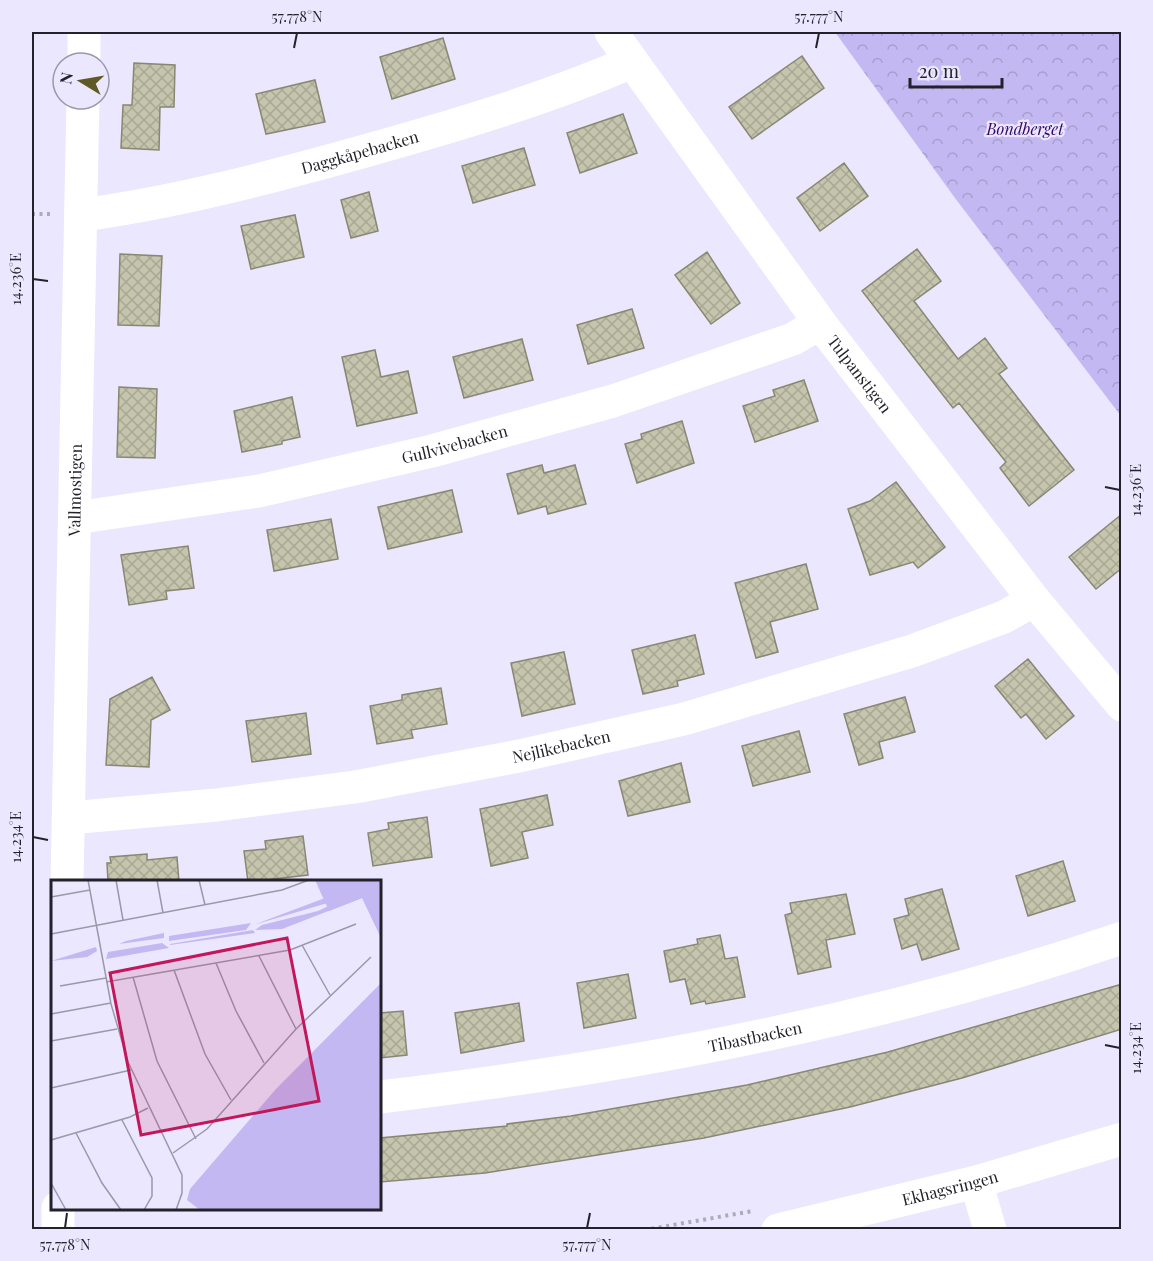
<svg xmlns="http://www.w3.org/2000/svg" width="1153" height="1261" font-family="'Playfair Display',serif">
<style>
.forest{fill:url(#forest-crowns)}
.building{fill:url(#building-cross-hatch);stroke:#898772;stroke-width:1.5}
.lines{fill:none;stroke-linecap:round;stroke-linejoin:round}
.path{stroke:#adaabd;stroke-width:4;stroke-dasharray:3 4.5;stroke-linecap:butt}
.minor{stroke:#fff;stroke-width:33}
.ticks{fill:none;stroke:#23222a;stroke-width:2}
.labels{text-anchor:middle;stroke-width:4.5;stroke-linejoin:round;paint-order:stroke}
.park-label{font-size:16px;font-style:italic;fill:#33026c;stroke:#ebe7fe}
.street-label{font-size:16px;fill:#23222a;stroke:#ebe7fe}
.inset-road{fill:none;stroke:#9b98a9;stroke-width:1.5}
.view{fill:#c2185b;fill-opacity:0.15;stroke:#c2185b;stroke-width:3}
.inset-edge{fill:none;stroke:#23222a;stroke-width:3}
.neatline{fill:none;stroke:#23222a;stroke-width:2}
.ticks-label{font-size:15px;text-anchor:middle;fill:#23222a}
</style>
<defs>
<pattern id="forest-crowns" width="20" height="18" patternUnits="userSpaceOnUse" patternTransform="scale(1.5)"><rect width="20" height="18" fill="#c3b8f1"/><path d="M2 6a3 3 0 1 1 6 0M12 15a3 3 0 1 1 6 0" fill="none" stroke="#a79ecf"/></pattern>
<pattern id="building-cross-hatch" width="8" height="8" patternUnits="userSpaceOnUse" patternTransform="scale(1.5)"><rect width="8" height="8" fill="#c5c4ad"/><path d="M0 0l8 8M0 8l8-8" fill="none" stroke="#a9a895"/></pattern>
</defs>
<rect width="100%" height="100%" fill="#ebe7fe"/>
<path class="forest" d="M835,32H1121V416L955,198Z"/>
<path class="building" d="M443,38L455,79L392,99L380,57Z
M802,56L824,88L752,139L729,107Z
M134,63L175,65L174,107H160L159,150L121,148L123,105H132Z
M315,80L325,122L266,134L256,94Z
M623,114L637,153L580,173L567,133Z
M524,148L535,185L473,203L462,166Z
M844,163L868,196L820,231L797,198Z
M369,192L378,231L351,238L341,200Z
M295,215L304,257L251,269L241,226Z
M917,249L941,281L914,301L958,359L985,338L1007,368L999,374L1074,470L1029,506L1000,468L1006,462L959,403L953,408L862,291Z
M707,252L740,303L711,324L675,275Z
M120,254L162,256L159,326L118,325Z
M632,309L644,348L588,364L577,325Z
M522,339L533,380L464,398L453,357Z
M375,350L381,377L408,371L417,413L357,426L342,357Z
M804,380L818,421L755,442L743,406L775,396L773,390Z
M119,387L157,389L155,458L117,457Z
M292,397L300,437L282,441V444L242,452L234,411Z
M682,421L694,463L637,483L625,444L642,439L641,434Z
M542,465L544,473L575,465L586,504L548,514L546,506L518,514L507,474Z
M896,482L945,547L918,568L913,562L870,575L848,509L870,501Z
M452,490L462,532L388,549L378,507Z
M1122,514V568L1096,589L1069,557Z
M331,519L338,559L274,571L267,530Z
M188,546L194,588L166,591L167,599L129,605L121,555Z
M806,564L818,609L770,622L778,652L756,658L735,583Z
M695,635L704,674L677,681L678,686L643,694L632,650Z
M564,652L575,704L522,716L511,663Z
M1028,659L1074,716L1046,739L1026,714L1021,718L995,686Z
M152,677L170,710L151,720L149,767L106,765L110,699Z
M441,688L447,724L411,730L413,738L377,744L370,706L402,700V695Z
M905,697L915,732L879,742L883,758L859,765L844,714Z
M306,713L311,754L252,762L246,721Z
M799,731L810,772L753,786L742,746Z
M681,763L690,802L628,816L619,781Z
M547,795L553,825L522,832L528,858L491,866L480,809Z
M427,817L432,857L373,866L368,833L389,829L388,823Z
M303,836L308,875L248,882L244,851L266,849L265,841Z
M147,854V860L177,857L179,882H108L107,863H111L110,857Z
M1063,861L1075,901L1028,916L1016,876Z
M942,889L959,949L922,960L917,944L902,949L894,919L909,915L905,899Z
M846,894L855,934L826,940L831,967L798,974L785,915L792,913L790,903Z
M720,935L725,959L737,957L745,997L706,1004L705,1001L691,1004L685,979L670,982L664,951L698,944L697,939Z
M628,974L636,1018L584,1028L577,983Z
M1122,984V1029L962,1078L850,1107L704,1138L485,1173L380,1182V1138L507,1126V1124L571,1116L747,1085L888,1052Z
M519,1003L524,1041L461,1053L455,1013Z
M403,1011L407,1055L380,1058V1013Z"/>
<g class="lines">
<path class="path" d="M32,214H51
M644,1230L753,1211"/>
<g class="minor">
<path id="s1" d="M611,32L820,323L1034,600L1122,705"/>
<path d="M84,63V32"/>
<path id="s2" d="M82,215C178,202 272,177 365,151C454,126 546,99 631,62"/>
<path id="s3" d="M75,518L259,491L432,451L613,401L793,339L820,323"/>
<path id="s4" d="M69,818L217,805L355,787L519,756L684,719L912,651L1004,617L1034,600"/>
<path id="s5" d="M67,882L83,99"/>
<path id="s6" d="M380,1097C632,1067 881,1020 1122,938"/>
<path d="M976,1182L990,1230"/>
<path d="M58,1230V1208"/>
<path id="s7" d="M778,1230L976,1182L1122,1139"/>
</g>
</g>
<path class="ticks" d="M294,48L297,33M816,48L819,33M33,279L48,281M1105,487L1120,490M33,837L48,840M1105,1045L1120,1048M65,1228L67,1213M587,1228L590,1213"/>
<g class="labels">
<g class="park-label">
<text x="1025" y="135">Bondberget</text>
</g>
<g class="street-label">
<text dy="6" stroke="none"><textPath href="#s2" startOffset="285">Daggkåpebacken</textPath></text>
<text dy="6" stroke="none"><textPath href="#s1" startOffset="423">Tulpanstigen</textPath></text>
<text dy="6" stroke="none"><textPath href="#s3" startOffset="387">Gullvivebacken</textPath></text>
<text dy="6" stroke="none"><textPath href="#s5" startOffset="392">Vallmostigen</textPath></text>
<text dy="6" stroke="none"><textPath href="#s4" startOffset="498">Nejlikebacken</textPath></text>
<text dy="6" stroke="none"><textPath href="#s6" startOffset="380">Tibastbacken</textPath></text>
<text dy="6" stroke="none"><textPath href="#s7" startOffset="177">Ekhagsringen</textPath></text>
</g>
</g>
<g transform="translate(51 880)">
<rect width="330" height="330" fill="#ebe7fe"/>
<path d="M261,0H298L280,22L202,45L274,18L266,0ZM311,10V18L231,49L204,50L211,45L267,31ZM200,43L195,50L118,61V56ZM202,50L204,53L119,65V64ZM111,63L118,68L55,79L57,72ZM45,67L46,71L36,77L0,81Z" fill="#c3b8f1"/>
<path d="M264,0H330V58L311,18L278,31ZM113,53V58L68,64L75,61ZM330,103V330H149L136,320L139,309L224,210Z" fill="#c3b8f1"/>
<path class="inset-road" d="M37,0L60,124L77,182L131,295V313L125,330M65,0L72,40M106,0L112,33M148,0L154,25M0,17L39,10M0,54L231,10L258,0M251,65L279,115M208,76L245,149M165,83L185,131L213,183M123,90L154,174L180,220M82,97L106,181L145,259M55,102L239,70L305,44M9,106L55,98M0,134L60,123M0,161L66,149M0,208L80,190M71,240L101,298V316L93,330M25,253L51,303L70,330M0,260L79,237L97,228M122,273L156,249L245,149L320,77M0,303L15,330"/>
<path class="view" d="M236,58L268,221L90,255L59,93Z"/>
<rect width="330" height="330" class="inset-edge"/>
</g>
<rect width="1153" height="1261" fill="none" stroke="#ebe7fe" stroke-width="66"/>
<g transform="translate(81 81) rotate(281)"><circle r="28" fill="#ebe7fe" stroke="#9b98a9" stroke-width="1.5"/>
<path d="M0-4.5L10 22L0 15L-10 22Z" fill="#5e5925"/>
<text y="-9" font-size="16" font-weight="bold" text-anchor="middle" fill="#23222a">N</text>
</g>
<path d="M910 78v9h92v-9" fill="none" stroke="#23222a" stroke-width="3"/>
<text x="919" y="78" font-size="18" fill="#23222a" stroke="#ebe7fe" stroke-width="4.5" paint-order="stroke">20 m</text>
<rect x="33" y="33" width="1087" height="1195" class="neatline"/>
<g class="ticks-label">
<text x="297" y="22">57.778°N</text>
<text x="819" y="22">57.777°N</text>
<text transform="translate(16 279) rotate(-90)" y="5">14.236°E</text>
<text transform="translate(1136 490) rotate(-90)" y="5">14.236°E</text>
<text transform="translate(16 837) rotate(-90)" y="5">14.234°E</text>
<text transform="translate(1136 1048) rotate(-90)" y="5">14.234°E</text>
<text x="65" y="1250">57.778°N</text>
<text x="587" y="1250">57.777°N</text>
</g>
</svg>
